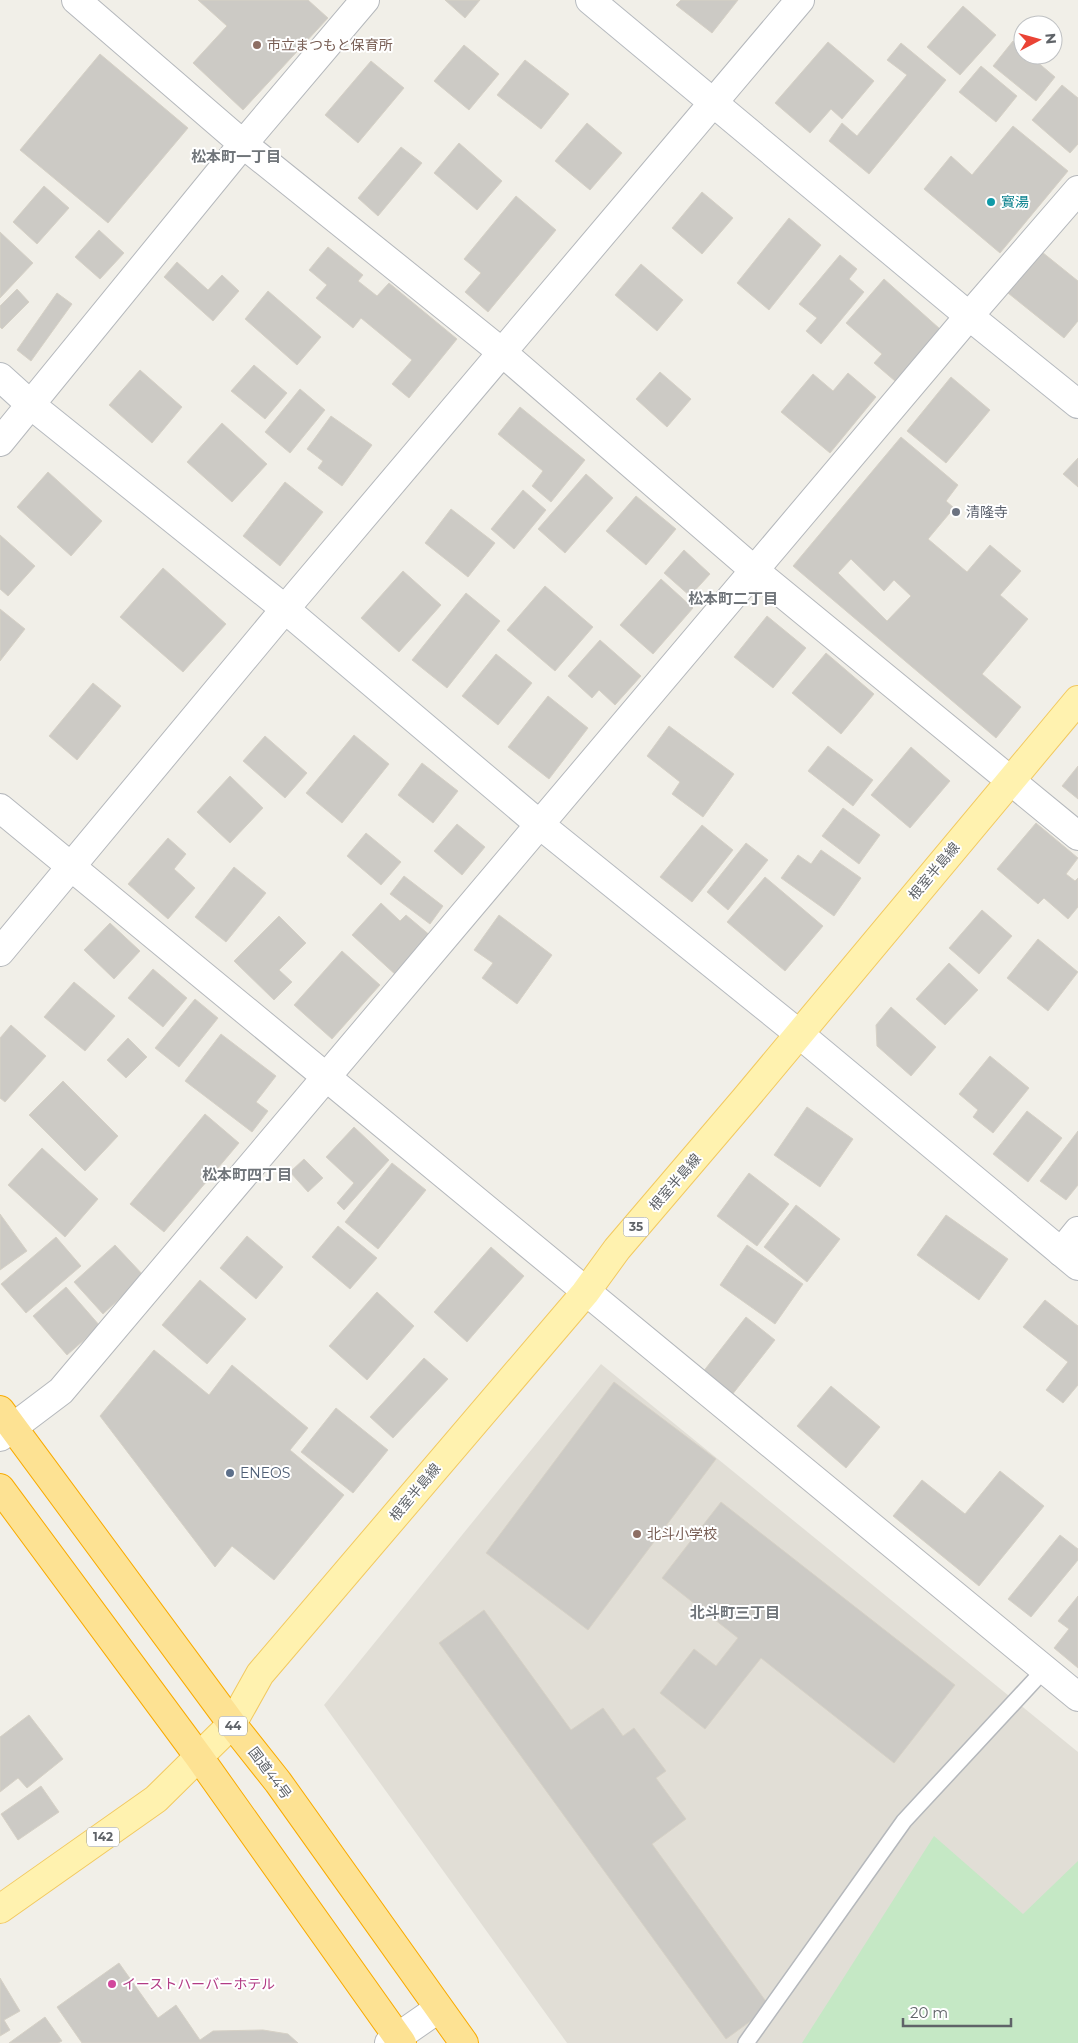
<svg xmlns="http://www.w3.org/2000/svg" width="1078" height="2043" font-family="Montserrat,'Noto Sans JP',sans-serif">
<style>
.education{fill:#e1ded6}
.green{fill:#c5e8c5}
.building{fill:#cccac5;stroke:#d6d1c6;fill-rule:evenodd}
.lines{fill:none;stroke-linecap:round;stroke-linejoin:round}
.lane-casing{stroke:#b5b8bc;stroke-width:18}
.street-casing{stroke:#b5b8bc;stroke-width:30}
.secondary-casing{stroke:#b6babf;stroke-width:30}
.primary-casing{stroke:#f2c960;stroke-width:30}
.highway-casing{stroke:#f9ab00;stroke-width:30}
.lane{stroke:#fff;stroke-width:15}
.street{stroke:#fff;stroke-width:28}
.secondary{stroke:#fff;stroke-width:28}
.primary{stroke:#fff2af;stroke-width:28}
.highway{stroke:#fde293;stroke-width:28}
.education-dot{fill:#8d6e63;stroke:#fff;stroke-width:2}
.culture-dot{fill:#0f9aa8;stroke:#fff;stroke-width:2}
.worship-dot{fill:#6b7280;stroke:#fff;stroke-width:2}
.service-dot{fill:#5c6f8a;stroke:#fff;stroke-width:2}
.hotel-dot{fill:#d1479c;stroke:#fff;stroke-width:2}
.labels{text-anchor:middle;stroke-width:4;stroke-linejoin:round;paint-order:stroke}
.shield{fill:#fff;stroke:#8f9295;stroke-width:1}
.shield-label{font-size:12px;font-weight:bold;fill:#5f6368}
.education-label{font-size:14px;fill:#785e54;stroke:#fff;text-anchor:start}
.culture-label{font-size:14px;fill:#0d838f;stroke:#fff;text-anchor:start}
.worship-label{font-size:14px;fill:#5b616d;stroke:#fff;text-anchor:start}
.street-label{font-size:14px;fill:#5f6368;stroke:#fff}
.service-label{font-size:14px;fill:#4e5e75;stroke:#fff;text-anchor:start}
.hotel-label{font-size:14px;fill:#b23c85;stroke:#fff;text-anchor:start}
.neighbourhood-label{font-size:15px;font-weight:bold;fill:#70757a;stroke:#fff}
</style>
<rect width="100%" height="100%" fill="#f1efe8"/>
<path class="education" d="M601,1364L1078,1752V2043H567L324,1705Z"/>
<path class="green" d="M934,1836L1023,1914L1078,1861V2043H802Z"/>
<path class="building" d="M198,0H308L328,18L243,110L193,63L227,26Z
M445,0H480L465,18Z
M681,0H738L712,33L676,5Z
M963,6L996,35L960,75L927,47Z
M1013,41L1023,50V55H1029L1055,77L1036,101L993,66Z
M828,42L874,81L842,119L831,109L810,133L775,103Z
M901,43L946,80L869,174L829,141L842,123L857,136L907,75L887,60Z
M464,45L499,74L469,110L434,81Z
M100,54L188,128L108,223L20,150Z
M525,60L569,94L541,129L497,95Z
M371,61L404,88L358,143L325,115Z
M981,66L1017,96L996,122L959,92Z
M1062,85L1078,98V144L1070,153L1032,120Z
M587,123L622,153L590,190L555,161Z
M1013,126L1068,171L1000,253L924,189L951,156L972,175Z
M459,143L502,181L477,210L434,173Z
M401,147L422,163L378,216L358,198Z
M44,186L69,208L37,244L13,222Z
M702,192L733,218L702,254L672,228Z
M516,196L556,230L488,312L465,292L481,273L464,259Z
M789,218L821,245L769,310L737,283Z
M99,230L124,253L100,279L75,257Z
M0,232L33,263L0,298Z
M328,247L363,275L358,281L377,296L389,283L457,339L409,398L392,384L412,360L361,318L353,328L316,298L327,285L309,270Z
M1042,252L1078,281V321L1064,338L1008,293Z
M840,255L857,269L849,279L864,292L821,344L806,331L817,318L799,304Z
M177,262L208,290L222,275L239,291L213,321L164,277Z
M641,264L683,300L657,331L615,295Z
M884,279L940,329L895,381L874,363L882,354L846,323Z
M17,289L29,302L2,329L0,327V306Z
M268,291L321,337L297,365L245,319Z
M57,293L72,304L31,361L17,350Z
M254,365L287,393L265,419L231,391Z
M140,370L182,407L152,443L109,405Z
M660,372L691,399L667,427L636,399Z
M848,373L876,397L830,453L781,412L813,374L833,391Z
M951,377L990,410L946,463L907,431Z
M300,389L325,410L290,453L265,432Z
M520,407L585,460L551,502L532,486L543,471L498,434Z
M331,416L372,445L342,486L318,468L323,461L307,449Z
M222,423L267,464L232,502L187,462Z
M901,437L958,485L946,501L954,508L928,539L967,572L990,545L1021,571L1000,595L1028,619L982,674L1021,707L996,738L793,566ZM851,559L884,591L894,580L911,596L887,621L838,573Z
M1078,458V487L1063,474Z
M48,472L102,521L71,556L17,507Z
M586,474L613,498L565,553L538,529Z
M285,482L323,512L280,566L243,536Z
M523,490L546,510L514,549L491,529Z
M636,496L676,529L646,565L606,531Z
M451,509L495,543L468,577L425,543Z
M0,535L35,566L8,596L0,589Z
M684,550L710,574L690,596L664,573Z
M163,568L226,624L183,672L120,617Z
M403,571L441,605L399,652L361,618Z
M661,579L693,608L653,654L620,625Z
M545,586L593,627L555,671L507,630Z
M466,593L500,621L447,688L412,660Z
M0,609L25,629L0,661Z
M767,616L806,648L773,688L734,657Z
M600,640L641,676L615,705L599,690L592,698L568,676Z
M826,653L874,694L841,734L792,693Z
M496,654L532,683L498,725L462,696Z
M93,683L121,706L77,760L49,736Z
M548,696L588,728L549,779L508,747Z
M669,726L734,774L703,817L672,794L680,782L647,756Z
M354,735L389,764L342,823L306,793Z
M265,736L307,773L285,798L243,761Z
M828,746L873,780L853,806L808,771Z
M911,747L950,781L910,828L871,795Z
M422,763L458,791L433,823L398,795Z
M1078,766V799L1062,786Z
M230,776L263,808L230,843L197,812Z
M843,808L880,835L859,864L822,836Z
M1036,823L1078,858L1066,874L1075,881L1078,878V907L1068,919L1044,898L1038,904L997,869Z
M457,824L485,847L462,875L434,851Z
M702,825L733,850L692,902L660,877Z
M366,833L401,862L381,885L347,856Z
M168,838L186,854L174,869L195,888L168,919L128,884Z
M746,843L768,860L728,910L707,892Z
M821,850L861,878L834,916L781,878L798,855L811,864Z
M234,867L266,893L226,942L195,917Z
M404,876L443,906L430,924L390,894Z
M765,877L823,926L785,971L727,922Z
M381,903L400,921L406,915L432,937L397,976L352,935Z
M982,910L1012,936L979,974L949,948Z
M499,915L552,955L517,1004L482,978L493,963L474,950Z
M279,916L306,943L279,970L292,982L274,1000L234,961Z
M110,923L140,951L114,979L84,950Z
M1038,939L1078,972L1048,1011L1007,978Z
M342,951L380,985L332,1039L294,1005Z
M949,963L978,990L945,1025L916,999Z
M153,969L187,998L163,1027L128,998Z
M74,982L115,1016L85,1051L44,1017Z
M195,999L218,1018L179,1067L155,1048Z
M891,1007L936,1047L911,1076L877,1046L876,1025Z
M11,1025L46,1056L5,1102L0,1098V1038Z
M221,1034L276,1076L256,1102L268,1111L252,1132L185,1081Z
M128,1038L147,1057L126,1078L107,1060Z
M990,1056L1029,1088L993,1133L973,1117L978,1110L959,1094Z
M63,1081L118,1136L85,1171L29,1115Z
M807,1107L853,1139L820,1187L774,1155Z
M1027,1111L1062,1138L1028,1182L993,1154Z
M205,1114L239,1143L164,1232L130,1204Z
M354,1127L389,1160L344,1210L337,1203L354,1183L326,1157Z
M1078,1131V1185L1066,1200L1040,1181Z
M42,1148L98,1199L65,1237L8,1185Z
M304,1159L323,1178L308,1192L290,1172Z
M392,1163L426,1190L378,1249L345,1222Z
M749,1173L789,1204L757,1246L717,1216Z
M796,1205L840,1239L807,1282L764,1247Z
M0,1214L27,1251L0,1270Z
M946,1215L1008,1259L979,1300L917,1255Z
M338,1226L377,1258L350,1289L312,1257Z
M247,1236L283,1267L256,1299L220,1268Z
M56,1237L81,1266L26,1313L1,1284Z
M115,1245L144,1276L103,1314L74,1282Z
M747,1245L803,1284L775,1324L720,1285Z
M491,1247L524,1276L467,1342L434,1312Z
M200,1280L246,1319L207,1364L162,1325Z
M66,1287L100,1326L67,1355L33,1316Z
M377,1292L414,1326L367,1380L329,1346Z
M1045,1300L1078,1326V1385L1063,1403L1046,1390L1068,1362L1023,1327Z
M746,1317L775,1340L728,1400L699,1377Z
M154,1350L209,1395L232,1365L308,1428L290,1450L344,1495L274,1580L232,1546L215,1567L100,1416Z
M424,1358L448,1379L393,1438L370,1417Z
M614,1382L716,1459L588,1630L486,1553Z
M831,1386L880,1427L846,1468L797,1426Z
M336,1408L388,1450L353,1493L301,1452Z
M1000,1471L1044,1506L979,1586L893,1516L922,1480L965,1514Z
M721,1502L955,1685L894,1763L761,1658L705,1729L660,1693L694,1649L716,1666L738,1638L662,1578Z
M1060,1535L1078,1549V1560L1031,1617L1008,1599Z
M1078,1596V1668L1054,1648L1069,1629L1058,1621Z
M484,1610L571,1730L603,1708L623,1736L634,1728L666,1771L656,1778L686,1819L652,1844L770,2007L726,2039L439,1643Z
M29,1715L63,1759L27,1788L18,1778L0,1792V1737Z
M41,1786L59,1812L18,1840L1,1814Z
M119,1963L158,2018L176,2005L200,2040L213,2031L263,2030L288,2034L298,2043H82L57,2007Z
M0,1978L20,2011L4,2020L10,2030L0,2036Z
M45,2017L62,2041L58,2043H9Z"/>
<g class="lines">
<g class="lane-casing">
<path id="lane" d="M746,2043L904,1821L1044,1670"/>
</g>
<g class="street-casing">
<path id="street" d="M76,0L243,144L503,353L754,570L1078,836
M0,442L243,144L365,0
M0,808L1078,1697
M0,952L285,609L800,0
M1061,1252L1078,1231
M0,1437L61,1391L969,316L1078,190
M389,2043L438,2009"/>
</g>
<g class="secondary-casing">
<path id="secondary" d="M590,0L969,316L1078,404
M0,377L31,405L285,609L539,824L798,1033L1078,1266"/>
</g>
<g class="primary-casing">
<path id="primary" d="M0,1909L156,1799L232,1724L260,1674L585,1293L617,1249L745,1099L1078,700"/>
</g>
<g class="highway-casing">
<path id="highway" d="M0,1410L232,1724L278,1782L464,2043
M0,1488L199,1757L402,2043"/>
</g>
<use href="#lane" class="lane"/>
<use href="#street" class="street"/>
<use href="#secondary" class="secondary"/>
<use href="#primary" class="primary"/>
<use href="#highway" class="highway"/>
</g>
<g class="education-dot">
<circle cx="257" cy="45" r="5"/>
<circle cx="637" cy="1534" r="5"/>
</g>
<circle class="culture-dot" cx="991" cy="202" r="5"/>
<circle class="worship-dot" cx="956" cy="512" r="5"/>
<circle class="service-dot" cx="230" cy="1473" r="5"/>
<circle class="hotel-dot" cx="112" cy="1984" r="5"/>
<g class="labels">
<g class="shield">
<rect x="623.5" y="1217.5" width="25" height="19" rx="4"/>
<rect x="219" y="1716.5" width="28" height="19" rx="4"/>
<rect x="87" y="1827.5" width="32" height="19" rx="4"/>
</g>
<g class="shield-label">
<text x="636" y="1231">35</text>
<text x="233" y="1730">44</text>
<text x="103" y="1841">142</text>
</g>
<g class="education-label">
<text x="267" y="50">市立まつもと保育所</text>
<text x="647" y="1539">北斗小学校</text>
</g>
<g class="culture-label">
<text x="1001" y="207">寳湯</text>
</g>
<g class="worship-label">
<text x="966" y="517">清隆寺</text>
</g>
<g class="street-label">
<text transform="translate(934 871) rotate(-50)" y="5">根室半島線</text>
<text transform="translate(675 1182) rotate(-49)" y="5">根室半島線</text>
<text transform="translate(415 1492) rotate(-50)" y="5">根室半島線</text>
<text transform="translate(270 1773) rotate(53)" y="5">国道44号</text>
</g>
<g class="service-label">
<text x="240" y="1478">ENEOS</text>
</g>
<g class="hotel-label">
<text x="122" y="1989">イーストハーバーホテル</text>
</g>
<g class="neighbourhood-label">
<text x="236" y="162">松本町一丁目</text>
<text x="733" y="604">松本町二丁目</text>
<text x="247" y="1180">松本町四丁目</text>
<text x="735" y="1618">北斗町三丁目</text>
</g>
</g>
<g transform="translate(1038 40) rotate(84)"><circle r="24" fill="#ffffff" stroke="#bfc1c3"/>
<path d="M0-4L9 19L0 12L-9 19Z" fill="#ea4335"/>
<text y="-8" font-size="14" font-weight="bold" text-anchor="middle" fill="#5f6368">N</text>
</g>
<path d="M903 2018v8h108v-8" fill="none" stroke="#5f6368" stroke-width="2.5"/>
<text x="910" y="2018" font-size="15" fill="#5f6368" stroke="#ffffff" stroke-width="4" paint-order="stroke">20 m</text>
</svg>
